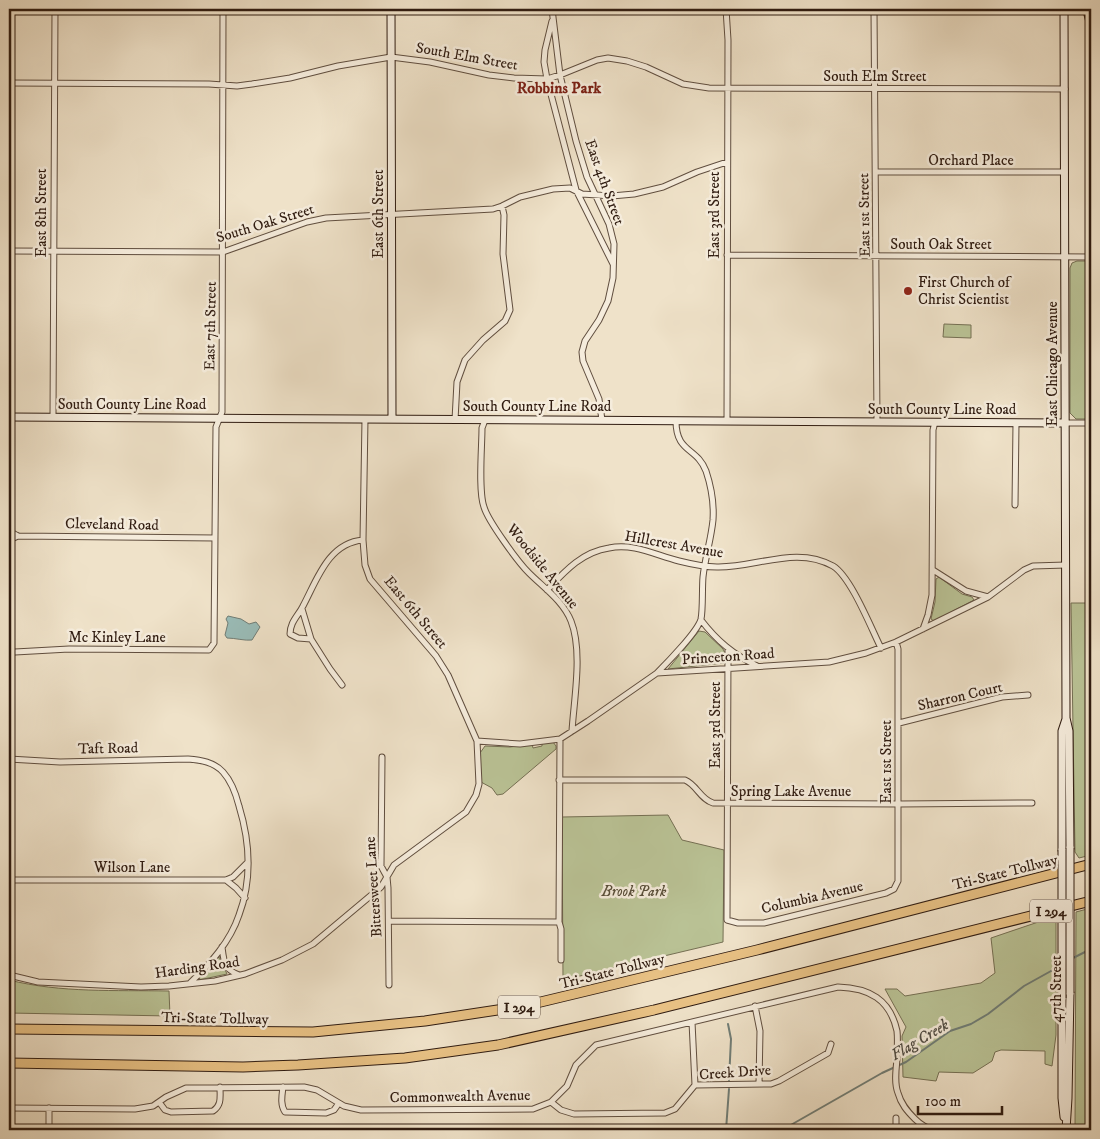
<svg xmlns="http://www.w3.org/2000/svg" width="1100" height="1139" font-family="'IM FELL DW Pica',serif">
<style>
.green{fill:#bac396;stroke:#757054}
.water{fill:#9abdb9;stroke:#707d76}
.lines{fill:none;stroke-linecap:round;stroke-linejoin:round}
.stream{stroke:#707d76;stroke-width:2}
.street-casing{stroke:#604e3f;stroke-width:7}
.secondary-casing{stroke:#301c11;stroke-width:9}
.highway-casing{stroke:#301c11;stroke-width:11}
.street{stroke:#f5ecdc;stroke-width:5}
.secondary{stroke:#f5ecdc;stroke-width:7}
.highway{stroke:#e8c184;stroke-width:9}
.rail-casing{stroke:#301c11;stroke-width:4}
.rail{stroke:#f5ecdc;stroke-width:2;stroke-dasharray:5.5;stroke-linecap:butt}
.secondary-bridge-casing{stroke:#301c11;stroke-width:9;stroke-linecap:butt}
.secondary-bridge{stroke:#f5ecdc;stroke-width:7}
.poi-dot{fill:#8f2418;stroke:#f5ecdc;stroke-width:2}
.labels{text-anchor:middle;stroke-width:5;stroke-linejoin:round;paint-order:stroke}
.shield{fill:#f5ecdc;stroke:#6b5a4e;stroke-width:1}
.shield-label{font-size:14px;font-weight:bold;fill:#301c11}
.street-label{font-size:15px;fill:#301c11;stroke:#f5ecdc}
.poi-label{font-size:15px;fill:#301c11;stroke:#f5ecdc;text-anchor:start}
.park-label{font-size:15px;font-style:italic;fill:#594e39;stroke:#f5ecdc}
.neighbourhood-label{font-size:16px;font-weight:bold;fill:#7a1f14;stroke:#f5ecdc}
.water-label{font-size:16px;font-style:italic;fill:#504c43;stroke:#f5ecdc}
</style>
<rect width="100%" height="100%" fill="#efe2c9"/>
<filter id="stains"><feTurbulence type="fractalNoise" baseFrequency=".004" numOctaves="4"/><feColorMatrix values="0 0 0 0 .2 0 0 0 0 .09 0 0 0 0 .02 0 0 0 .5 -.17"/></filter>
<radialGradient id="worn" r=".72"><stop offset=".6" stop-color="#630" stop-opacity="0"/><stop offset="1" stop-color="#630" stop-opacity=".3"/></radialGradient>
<path class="green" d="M1077,261H1091V419H1076L1070,413V268L1072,263Z
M944,324L971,325V338L943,337Z
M939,577L962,594L972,597L974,600L934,621L931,619L935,602L936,579Z
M1071,603H1091V855L1079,858L1075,852Z
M699,631L705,632L723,649L725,653L724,663L668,669Z
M553,742L556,746V749L503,794L497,795L492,788L481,782L480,753L485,746L510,747L532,744L533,748L542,746V743Z
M668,815L682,840L724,850L723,942L563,980L562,817Z
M1091,908V1130H1075L1076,912Z
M1056,916V1035L1052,1066L1045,1064V1051L1001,1050L995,1052L992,1061L973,1073L939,1072L936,1081L903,1077L902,1036L906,1027L885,989H897L905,996L981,983L995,973L991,938Z
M219,957L227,974L199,980V977Z
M9,980C61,993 115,990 169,991L170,1016L9,1013Z"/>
<path class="water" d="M228,616L241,619L249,624L256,622L260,627L252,640C245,641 235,638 227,638L225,635L228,623L226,619Z"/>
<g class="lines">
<path class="stream" d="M1073,958L1091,949
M728,1024L731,1039L729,1080
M726,1130L729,1089
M782,1130L882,1073L906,1062L950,1031L971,1024L988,1014L1024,986L1060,966"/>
<g class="street-casing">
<path id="street" d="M552,9L560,75L576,141L587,177L609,224L614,244L613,278L608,301L599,320L585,341L582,352L583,361L599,399L602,420
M726,9L728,40L727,421
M874,9L877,422
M552,21L545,50L544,62L547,79L576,190L613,264
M9,83L209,84L237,86L252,84L290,78L338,66L391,57L430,62L489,75L514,78L547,79L560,75L597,60L608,58L627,61L646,67L683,84L709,88L1065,89
M876,172H1065
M9,251L223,252L307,222L326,218L493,209L502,206L520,197L553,189L570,188L582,194L612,196L634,194L663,187L697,172L727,162
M727,255L1091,257
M53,417L55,9
M455,420L457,382L465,360L483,340L505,321L510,310L503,254L504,215L502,206
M485,420L482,428C482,447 478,491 484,507C488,521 518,562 529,573C544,588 563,601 571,621C583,651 574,699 572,731
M1066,423H1091
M1015,505L1016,423
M9,531L18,536L215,538
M9,540L18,536
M933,570L966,591L988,597L1024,570L1033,566L1066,565
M547,590C565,571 582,552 609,548C634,543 655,555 679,561C691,564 704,567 717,567C756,568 796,545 833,566C851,577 871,628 881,648
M302,609L311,639L330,669L342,685
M701,620C717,641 733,654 757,666
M923,629L928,615L932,595L933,430L935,422
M311,639L298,638L290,634C290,622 298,616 303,606C317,580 328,543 363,540
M9,650L15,652L69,649L209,650L214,643L216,427L222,412L223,9
M728,650L727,920L738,923H764L886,893L894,889L898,881V649L896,642
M657,673C667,663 698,631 701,619C703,610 702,588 703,577C705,558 711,540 713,520C714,505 711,486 706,471C697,447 676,453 676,421
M899,723L1002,697L1028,695
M560,739L559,922L561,929V960
M477,741L520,744L560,739L588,721L657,673L829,662L866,653L896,642L988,597
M382,757L381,866L387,877L388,888L389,985
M9,759L60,762L188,759C201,760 214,762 223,772C232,782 236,794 239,806C250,842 252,880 239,915C230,942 210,964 190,983
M559,780H685C697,785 700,799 713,803L899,804L1032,803
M9,880H226L233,877L248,862
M226,880L236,888L245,898
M390,921L559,922
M222,947C224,963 224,969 239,975
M9,975L38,982L141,987L169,986L215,981L245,974L282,960L313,944L381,887L394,865L466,812L476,795L479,784L477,741L448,675L436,656L370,579L365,565L363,540L365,419
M755,1006L760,1031L759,1084
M692,1022L695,1085
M283,1087C282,1095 280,1105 285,1112L326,1113L334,1110L339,1103
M159,1102L165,1110L171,1112L213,1111C222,1105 220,1097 220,1087
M551,1102L561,1110L574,1114L665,1113L675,1109L695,1085L771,1084L779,1081L828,1053L831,1044
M9,1108L135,1109L153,1106L166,1097L186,1088L304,1087L317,1090L344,1106L361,1110L533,1109L551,1102L567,1086L576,1065L596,1045L838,987C869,988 890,999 897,1031C898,1040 897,1050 897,1059C896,1070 894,1083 898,1093C901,1104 907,1111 915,1119C921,1125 926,1128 934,1130
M896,1118V1130
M49,1130V1108"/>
</g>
<g class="secondary-casing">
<path id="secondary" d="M391,9L392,419
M1064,9L1066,718L1069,731L1070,848
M9,417L1066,423
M1062,850V731L1066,719
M1062,998V1098L1064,1117
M1066,1130L1068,1098L1070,993"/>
</g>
<g class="highway-casing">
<path id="highway" d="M9,1029L313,1032L425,1021L524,1006L757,950L1091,864
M9,1063L243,1067L298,1065L405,1058L498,1045L654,1010L1091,901"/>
</g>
<use href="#street" class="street"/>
<use href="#secondary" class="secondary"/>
<use href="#highway" class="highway"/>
<g class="rail-casing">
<path id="rail" d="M1084,9L1091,36"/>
</g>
<use href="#rail" class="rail"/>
<g class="secondary-bridge-casing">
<path id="secondary-bridge" d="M1070,848V993
M1062,998V850"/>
</g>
<use href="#secondary-bridge" class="secondary-bridge"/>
</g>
<circle class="poi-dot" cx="908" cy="291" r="5"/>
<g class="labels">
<g class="shield">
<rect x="1030" y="899.5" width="42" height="23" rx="4"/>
<rect x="498" y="995.5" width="42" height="23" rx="4"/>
</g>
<g class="shield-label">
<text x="1051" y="916">I 294</text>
<text x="519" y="1012">I 294</text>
</g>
<g class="street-label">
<text transform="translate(467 56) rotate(10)" y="5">South Elm Street</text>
<text x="875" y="81">South Elm Street</text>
<text x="971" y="165">Orchard Place</text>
<text transform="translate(605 182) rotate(70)" y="5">East 4th Street</text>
<text transform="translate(41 213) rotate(-90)" y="5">East 8th Street</text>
<text transform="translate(378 214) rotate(-90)" y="5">East 6th Street</text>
<text transform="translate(714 215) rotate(-90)" y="5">East 3rd Street</text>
<text transform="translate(864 215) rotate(-91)" y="5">East 1st Street</text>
<text transform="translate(265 223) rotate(-17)" y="5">South Oak Street</text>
<text x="941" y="249">South Oak Street</text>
<text transform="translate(210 326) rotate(-89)" y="5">East 7th Street</text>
<text transform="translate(1052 364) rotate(-90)" y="5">East Chicago Avenue</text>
<text x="132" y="409">South County Line Road</text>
<text x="537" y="411">South County Line Road</text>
<text x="942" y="414">South County Line Road</text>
<text transform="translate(112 524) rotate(1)" y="5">Cleveland Road</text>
<text transform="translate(674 544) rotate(10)" y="5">Hillcrest Avenue</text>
<text transform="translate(543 566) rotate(51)" y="5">Woodside Avenue</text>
<text transform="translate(416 612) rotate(50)" y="5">East 6th Street</text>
<text x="117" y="642">Mc Kinley Lane</text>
<text transform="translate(728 656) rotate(-4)" y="5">Princeton Road</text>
<text transform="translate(960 696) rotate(-13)" y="5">Sharron Court</text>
<text transform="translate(715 725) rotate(-90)" y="5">East 3rd Street</text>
<text transform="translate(108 748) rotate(-1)" y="5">Taft Road</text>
<text transform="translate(886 762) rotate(-90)" y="5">East 1st Street</text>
<text x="791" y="796">Spring Lake Avenue</text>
<text x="132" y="872">Wilson Lane</text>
<text transform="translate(1005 872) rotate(-14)" y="5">Tri-State Tollway</text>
<text transform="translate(373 887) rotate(-94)" y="5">Bittersweet Lane</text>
<text transform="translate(812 897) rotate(-13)" y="5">Columbia Avenue</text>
<text transform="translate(197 967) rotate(-8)" y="5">Harding Road</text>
<text transform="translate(612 971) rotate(-14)" y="5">Tri-State Tollway</text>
<text transform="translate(1056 989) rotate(-90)" y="5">47th Street</text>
<text transform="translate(215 1018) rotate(1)" y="5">Tri-State Tollway</text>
<text transform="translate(735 1072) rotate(-4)" y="5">Creek Drive</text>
<text transform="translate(460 1096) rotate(-1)" y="5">Commonwealth Avenue</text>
</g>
<g class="poi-label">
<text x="918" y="287">First Church of<tspan x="918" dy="17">Christ Scientist</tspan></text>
</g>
<g class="park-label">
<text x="634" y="896">Brook Park</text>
</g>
<g class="neighbourhood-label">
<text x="559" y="93">Robbins Park</text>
</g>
<g class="water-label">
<text transform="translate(919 1039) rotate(-31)" y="6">Flag Creek</text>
</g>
</g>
<rect width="1100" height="1139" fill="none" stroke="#efe2c9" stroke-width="30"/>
<rect x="10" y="10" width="1080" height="1119" fill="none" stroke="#301c11" stroke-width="2.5"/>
<rect x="15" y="15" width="1070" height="1109" fill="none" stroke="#301c11"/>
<path d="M918 1106v8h84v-8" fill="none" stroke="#301c11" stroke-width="2.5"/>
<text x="925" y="1106" font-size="15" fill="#301c11" stroke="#f5ecdc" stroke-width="4" paint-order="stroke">100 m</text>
<rect width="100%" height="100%" filter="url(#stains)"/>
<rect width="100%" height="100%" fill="url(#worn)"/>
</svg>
